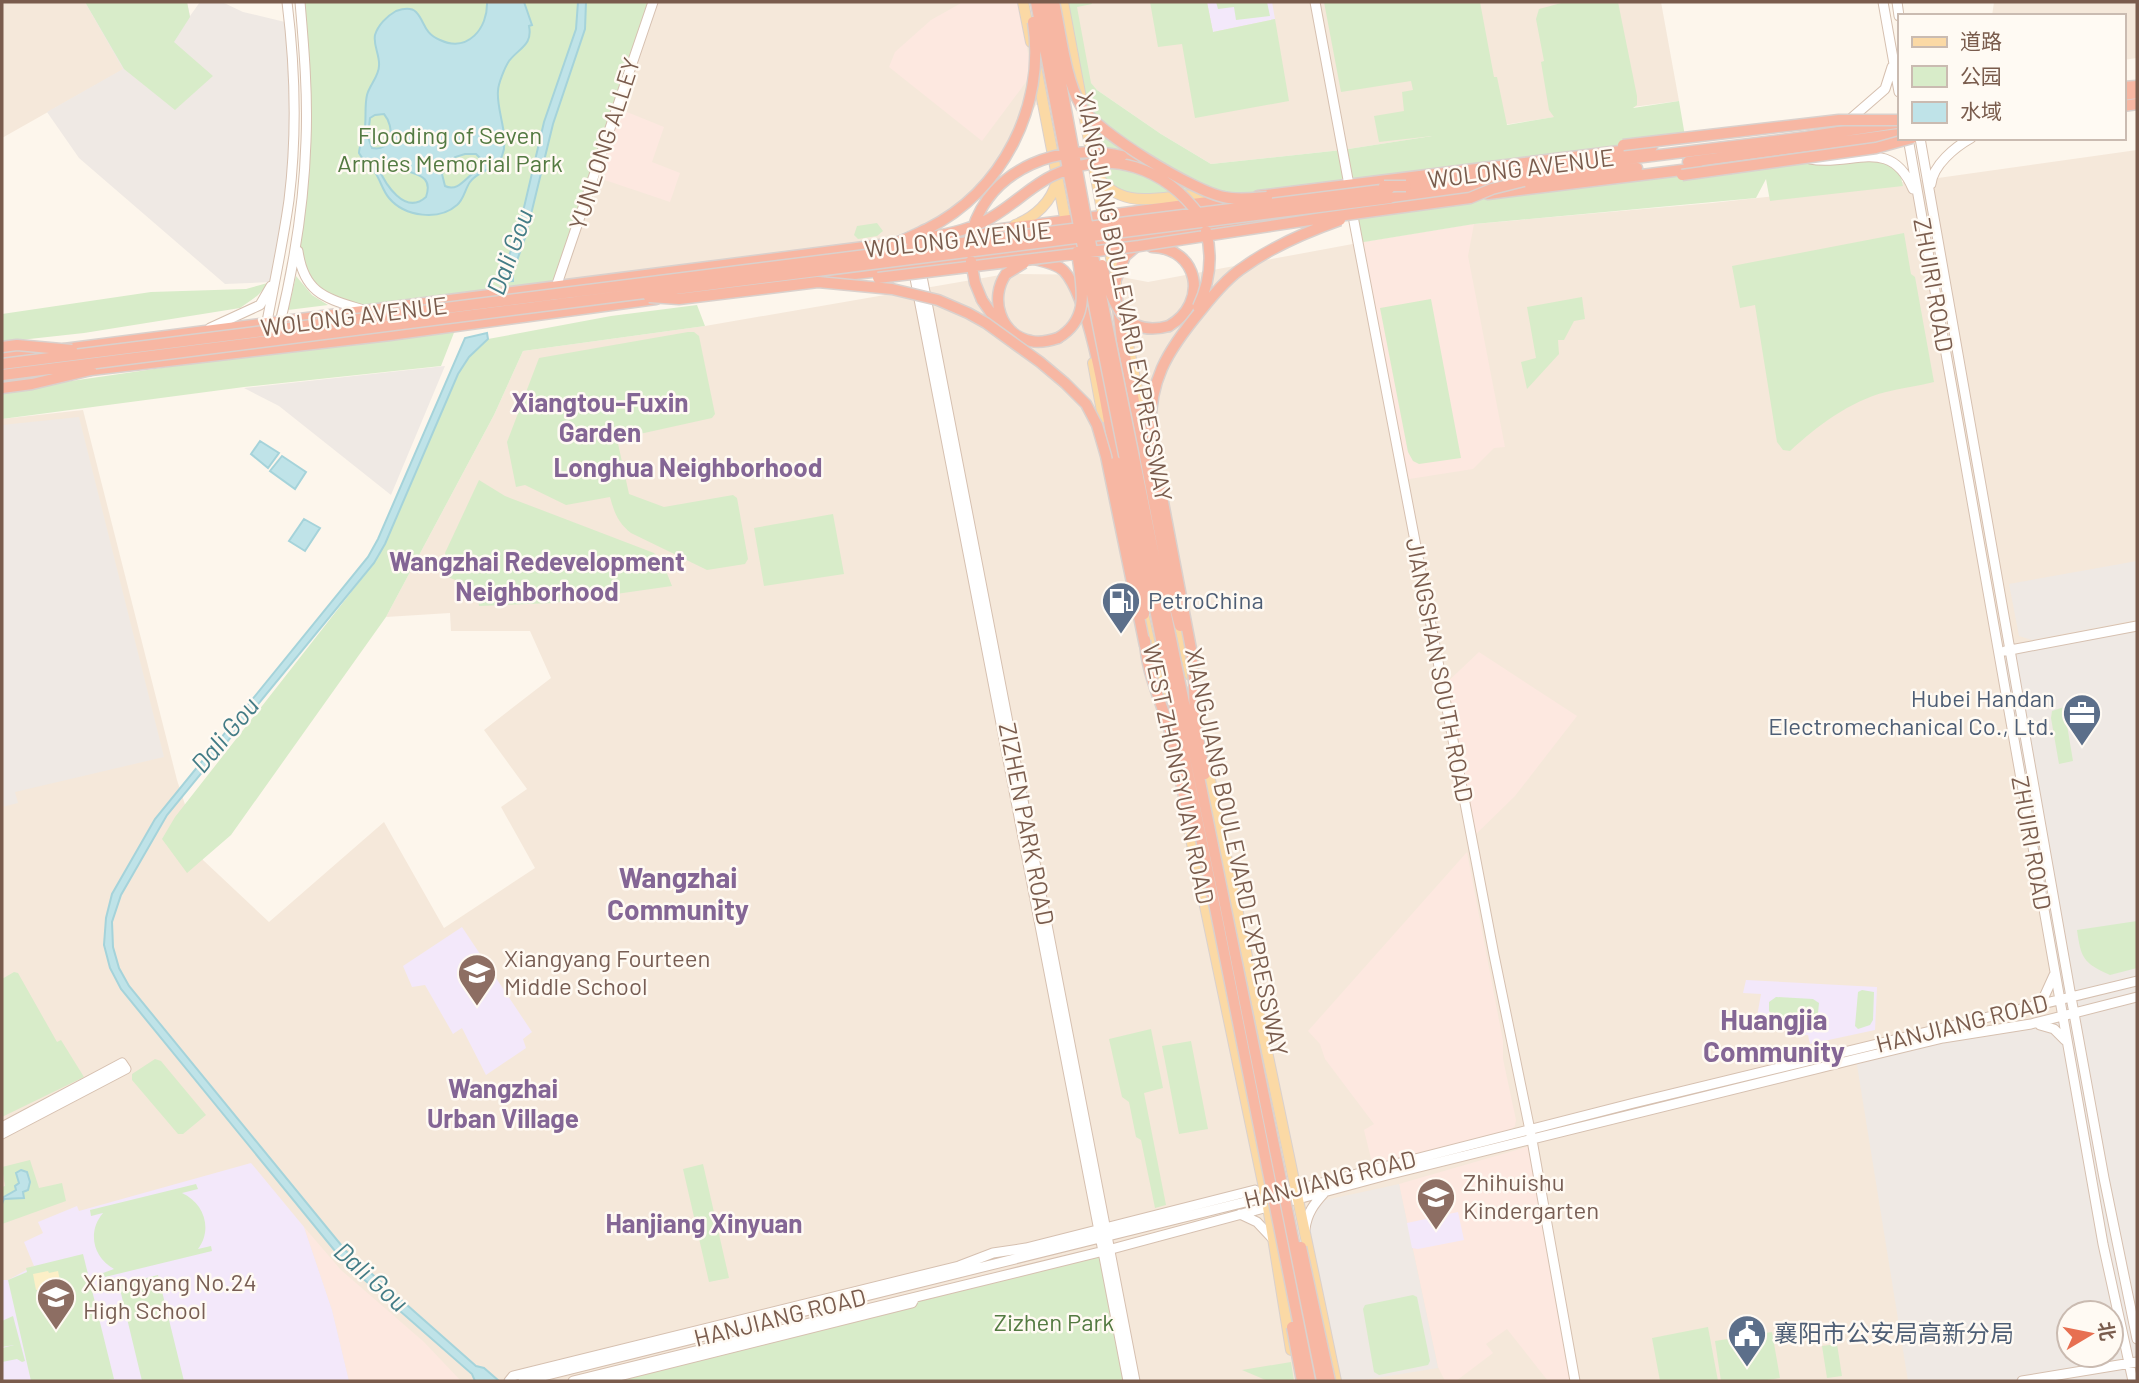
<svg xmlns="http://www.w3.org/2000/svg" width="2139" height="1383" font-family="Barlow,'Noto Sans SC',sans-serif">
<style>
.residential{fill:#f5e8da;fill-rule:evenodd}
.commercial{fill:#fde8e0}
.industrial{fill:#efe9e4;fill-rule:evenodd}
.education{fill:#f3e8fa}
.green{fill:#d8ecc9}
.sand{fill:#fcefc7}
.water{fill:#bfe3e8;stroke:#a5d3da;stroke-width:2;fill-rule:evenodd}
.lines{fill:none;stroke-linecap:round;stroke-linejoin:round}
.secondary-casing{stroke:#d6c0b0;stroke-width:11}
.primary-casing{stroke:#dad1cd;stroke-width:12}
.highway-casing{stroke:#dad1cd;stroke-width:13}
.secondary{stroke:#fff;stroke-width:9}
.primary{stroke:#fbd9a5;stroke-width:10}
.highway{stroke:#f7b7a3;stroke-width:10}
.highway-bridge-casing{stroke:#dad1cd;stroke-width:13;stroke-linecap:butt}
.highway-bridge{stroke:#f7b7a3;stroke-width:10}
.labels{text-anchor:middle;stroke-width:5;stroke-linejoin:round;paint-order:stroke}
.park-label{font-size:24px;fill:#537a41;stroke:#fffaf3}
.street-label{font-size:24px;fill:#7a5c4d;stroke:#fffaf3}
.service-label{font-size:24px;fill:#4e5e75;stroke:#fffaf3;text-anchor:start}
.education-label{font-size:24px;fill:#785e54;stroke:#fffaf3;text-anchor:start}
.water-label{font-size:26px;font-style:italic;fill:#437c86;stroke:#fffaf3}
.neighbourhood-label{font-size:26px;font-weight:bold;fill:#846695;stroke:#fffaf3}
.quarter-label{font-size:28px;font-weight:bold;fill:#846695;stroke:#fffaf3}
</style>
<rect width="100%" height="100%" fill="#fdf6ec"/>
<path class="residential" d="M2,2H85L124,69L2,138Z
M653,2H1661L1679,101L1555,117L1342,150L1211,164L1161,134L1097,90L1075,66L1080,96L1036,105L1007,158L962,205L926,224L881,241L556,287Z
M1994,2H2137V58L2123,60V16H1992Z
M2137,150V1381H2V419L83,410L177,780L203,860L269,922L384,822L444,928L535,868L501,807L527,789L484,730L551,678L530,631H451L450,613L386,617L494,415L523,351L705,326L1006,274L1111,275L1148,282L1358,243L1474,224L1712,203L1931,179ZM2069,1313H2111V1355H2069Z"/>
<path class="commercial" d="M963,2H1018L1032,74L982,141L889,67L895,52L931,20Z
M617,108L664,127L652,162L680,173L670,202L593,176Z
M1474,224L1468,256L1505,447L1494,448L1473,469L1403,480L1358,243Z
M1479,652L1577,716L1515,796L1471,839L1442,687Z
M1467,852L1503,1041V1059L1516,1120L1515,1126L1509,1131L1373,1167L1364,1130L1374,1124L1325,1059L1320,1044L1308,1031Z
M1530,1146L1570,1381H1548L1507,1329L1486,1344L1493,1353L1456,1381H1445L1438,1367L1399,1184Z
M304,1227L341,1270L424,1342L461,1381H349L332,1310Z"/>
<path class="industrial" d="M85,2H187L190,16L200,2H222L243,12L285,22L290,105L288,186L271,282L225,284L79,158L47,112L123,69Z
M445,366L391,495L279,406L244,388Z
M79,417L164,757L15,792L18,803L2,807V425Z
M2137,561V620L2032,640L2019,636L2009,584Z
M2137,626V1362L2130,1364L2133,1381H1908L1856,1059L2062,1016L1998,652ZM2069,1313H2111V1355H2069Z
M1399,1184L1438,1368L1358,1381H1338L1307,1236L1310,1217L1321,1201Z"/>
<path class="education" d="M1207,2H1272L1275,19L1213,32Z
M462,927L532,1032L523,1039L526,1048L486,1075L462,1028L453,1034L425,985L412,987L403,966Z
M1746,980L1877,987L1875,1030L1810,1044L1808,1035L1793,1036L1791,1024L1755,1028L1761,994L1743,993Z
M251,1163L304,1227L332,1310L349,1381H2V1280H8L34,1266L24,1242L43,1233L38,1222L77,1206L79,1211Z
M1458,1212L1464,1240L1418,1249L1412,1248L1407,1223Z"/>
<path class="green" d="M85,2H187L190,17L174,42L213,76L175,110L124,69Z
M300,2H653L556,287L363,310L328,294L309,277L296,242L304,176Z
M1063,2H1091L1092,4L1077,7L1091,83L1097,90L1161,134L1211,164L1342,150L1432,136L1379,142L1374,116L1404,111L1402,92L1413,90L1411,81L1341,92L1324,2H1480L1494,77H1497L1507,125L1554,117L1549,110L1541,62L1544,61L1536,19L1539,9L1565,2H1618L1637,96V105L1633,108L1679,101L1686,142L1243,198H1124L1094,171Z
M1150,2H1207L1213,32L1275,19L1289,101L1195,118L1182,44L1158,47Z
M1216,2H1267L1270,16L1236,20L1234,7L1218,9Z
M1877,160L1898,165L1903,186L1770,201L1766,179L1756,198L1474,224L1358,243L1352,211L1805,162L1836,165Z
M877,223L883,231L877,236L858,239L854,235L857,226Z
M1904,233L1911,274L1915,277L1934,382C1918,386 1902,388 1886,392C1850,401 1817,426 1790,451L1783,450L1777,442L1755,305L1740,308L1732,266Z
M296,276L312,295L328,305L288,310Z
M271,282L257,296L240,308L84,333L2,342V314L151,292L246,289Z
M1582,297L1585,319L1574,321L1564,340H1558L1559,354L1527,389L1521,362L1536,358L1527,307Z
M1431,299L1461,458L1419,464L1413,461L1408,452L1380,308Z
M697,305L705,326L523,351L494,415L386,617L231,835L187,873L162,839L175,817L374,563L385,544L458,374L469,357L488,339L611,316Z
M457,325L441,366L244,387L2,419V391Z
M688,332H694L699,336L715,414L712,418L617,439L629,494L664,507L733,495L737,498L748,559L745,564L707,570L631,533C618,523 614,512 610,497L566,505L525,485L516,487L507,442L539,358Z
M479,480L505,496L654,553L662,561L672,586L553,603L479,606L477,589L448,577L445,553Z
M833,514L844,574L764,586L754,528Z
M2064,707L2073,761L2059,764L2051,718L2052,711Z
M2137,921V968L2110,975C2083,963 2081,958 2077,930Z
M14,972L18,973L57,1042L61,1040L84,1077L2,1117V979Z
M1862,990L1874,992L1873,1020L1870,1025L1858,1029L1855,1026L1858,992Z
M1776,997L1813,999L1819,1003L1818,1013L1811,1018L1773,1016L1769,1011V1002Z
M1151,1029L1163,1088L1144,1093L1166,1205L1155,1208L1141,1140L1136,1137L1129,1102L1122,1097L1109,1039Z
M1191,1041L1208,1129L1179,1134L1162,1046Z
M155,1059L161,1061L206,1115L183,1134H178L132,1080V1074Z
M30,1160L39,1188L62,1183L66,1201L2,1224V1187L5,1186L2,1167Z
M703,1164L729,1278L709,1282L683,1169Z
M196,1184L198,1189L182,1193C204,1203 213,1229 198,1249L211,1246L212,1251L105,1277L103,1273L114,1269C93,1257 87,1232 103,1213L91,1216L90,1210Z
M1102,1252L1125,1381H573Z
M83,1254L114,1379L103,1381H31L8,1280L27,1272L26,1268Z
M158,1275L184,1381H142L119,1285Z
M1413,1295L1417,1297L1430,1361L1428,1365L1379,1375L1374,1372L1363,1309L1365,1305Z
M13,1316L25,1361L22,1362L17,1359L2,1362V1348L14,1345L2,1347V1321Z
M1708,1327L1718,1381H1660L1652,1338Z
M1772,1332L1780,1378L1761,1381H1721L1715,1341Z
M1837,1344L1842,1376L1827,1378L1822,1346Z
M1291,1362L1294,1381H1268L1242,1370Z"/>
<path class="sand" d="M48,1271L49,1273L58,1271L61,1285L36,1290L33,1274Z"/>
<path class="water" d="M487,2H524L532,25L529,26C533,45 519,48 509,61C505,67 498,84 498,91C496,110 510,137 502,156C496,171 479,169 470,182C465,189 464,199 457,205C439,221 405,217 389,198C383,191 381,182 376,174C371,167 364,162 359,153C359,146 363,140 364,133C367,121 364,108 367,95C369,86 379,76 379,66C380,55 373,46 375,35C378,25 387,16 396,11C402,9 411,7 416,12C425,21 423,33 440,40C468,53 488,28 487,2ZM384,114C395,127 393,152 372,148L368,137L370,118L375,115ZM465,154H476L480,158L479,169C467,175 459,193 445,186L442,174L455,157ZM384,161C392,162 393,165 400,168C414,175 434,174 426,197C405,216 385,184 378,167L379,163Z
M578,2H586L585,29L553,124L526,235L513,272V281L497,282V276L506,263L518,233L544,122L576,29Z
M487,333L488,339L469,357L458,374L385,544L374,563L167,815L121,895L112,922L113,947L119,968L129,986L346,1251L476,1366L484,1368L499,1381H475L472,1374L344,1262L121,989L110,968L104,945L106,918L112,894L155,819L368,557L378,539L465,338Z
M260,441L279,453L268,468L251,454Z
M282,456L306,472L295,489L270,471Z
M304,519L320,528L305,551L289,541Z
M21,1170L27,1172L30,1182L28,1190L23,1192L24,1198L4,1199L2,1204V1198L16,1190L15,1186L19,1183L16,1173Z"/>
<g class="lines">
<g class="secondary-casing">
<path id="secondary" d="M1315,2L1349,185
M1883,2L1899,92
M1897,2L1899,16
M1847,122L1885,89L1892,67
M1908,138L2103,1244L2133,1381
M1920,138L2071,997L2104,1178L2137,1339
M1810,159C1852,167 1890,135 1913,189
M1931,184C1933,165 1955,147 1971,138
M1352,211L1494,955L1532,1140L1575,1381
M298,251C304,294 326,298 363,310
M920,266L1135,1381
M913,268L1128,1381
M556,287L653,2
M266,327C274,284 283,243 289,200C297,135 295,66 287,2
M279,327C294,266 304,204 306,141C308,95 304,48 300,2
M210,328L260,305L271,286
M2005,651L2137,626
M2033,1006L2044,997L2054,975
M2040,1025L2054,1029L2065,1040
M2,1127L122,1063L126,1069L2,1134
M1290,1191L1634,1103L2137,981
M1240,1214L1257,1222L1272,1238
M1305,1229C1307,1213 1314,1204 1324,1193
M509,1381L513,1376L959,1266L993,1253L1026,1248L1255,1190
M523,1381L1273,1195
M573,1381L1108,1250L1387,1175L1856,1059L1943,1038L2031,1024L2137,997
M599,1381L912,1303L914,1299
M2022,1381L2137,1362"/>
</g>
<g class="primary-casing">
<path id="primary" d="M1023,2L1031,42
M1063,2L1104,221
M1036,67L1067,228
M1096,174C1125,217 1169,191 1211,195
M1015,225C1035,217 1052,202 1057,180
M1108,243L1116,283
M1124,325L1148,441
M1093,363L1103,417
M1143,613L1162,698
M1179,621L1190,675
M1207,765L1336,1381
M1186,815L1268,1207L1291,1350"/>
</g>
<g class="highway-casing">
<path id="highway" d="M2123,87L2137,86
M2123,95L2137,93
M2123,106L2137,104
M1122,156L1160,172
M1688,162L1899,134
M1518,182L1637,168
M1399,187L1806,137L1896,123
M1488,194L1698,168
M1258,196L1652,147
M1390,198L1498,184
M963,234L1231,199
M1139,244L1125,256L1115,282L1122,341L1145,456
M1152,247C1199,248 1209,303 1169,326
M1034,259C1043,261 1058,265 1064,271C1092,302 1108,418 1116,462
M1006,274C989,298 1000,335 1031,341C1040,343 1049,341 1058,338
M811,279L1071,249L1264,222
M982,300L1002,329
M64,349L888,244
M2,356L48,351
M82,371L390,335L656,299
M2,382L52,375"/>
</g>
<use href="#secondary" class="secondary"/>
<use href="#primary" class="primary"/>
<use href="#highway" class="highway"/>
<g class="highway-bridge-casing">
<path id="highway-bridge" d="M1036,2L1095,310L1310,1381
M1046,2L1092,251L1322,1381
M1054,2C1061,33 1065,78 1081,106C1096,132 1195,192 1224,197C1238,200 1253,198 1267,197
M1623,145L1839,120H1899
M1682,175L1876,148L1912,138
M1384,186H1406
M972,231C991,167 1061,142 1122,156
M911,241C935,236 960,233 983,222C1009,210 1028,187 1054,175C1111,148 1165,168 1200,216
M881,247C897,244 912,236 927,229C1003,191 1046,106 1033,22
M971,261L975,283L982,300
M1102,265C1111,301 1124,339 1169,326
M1006,274L1024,263
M878,278L1139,246L1316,219L1470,198L1492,189L1524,181
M649,297L679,299L818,282L892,289L938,300L968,313L986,323L1040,362L1065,383L1086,404L1097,425L1106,456L1145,646
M1198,307C1210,282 1213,258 1206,231
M1058,338C1092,318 1081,285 1077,252
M2,347L17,345L72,350
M2,364L1389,189
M2,375L1390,198
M2,388L32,384L91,370
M1145,456L1172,596L1180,626
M1116,462L1143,589L1144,614
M1145,640C1146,675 1164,706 1172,739C1180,767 1181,797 1193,824
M1194,686L1195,722L1205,774
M1195,690L1191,649L1151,439C1147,382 1167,351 1202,309C1214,294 1228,277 1244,267C1273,246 1306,232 1340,220
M1301,1247L1330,1381
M1292,1327L1302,1381"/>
</g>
<use href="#highway-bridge" class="highway-bridge"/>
</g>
<defs>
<g id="fuel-pin" transform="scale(2.0125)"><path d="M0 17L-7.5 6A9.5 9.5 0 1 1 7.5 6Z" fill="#5c6f8a" stroke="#fffaf3"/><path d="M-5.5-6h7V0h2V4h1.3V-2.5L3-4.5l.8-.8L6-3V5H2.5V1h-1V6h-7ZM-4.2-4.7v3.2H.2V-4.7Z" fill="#fff"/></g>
<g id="office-pin" transform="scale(2.0125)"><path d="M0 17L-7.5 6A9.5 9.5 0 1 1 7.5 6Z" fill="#5c6f8a" stroke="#fffaf3"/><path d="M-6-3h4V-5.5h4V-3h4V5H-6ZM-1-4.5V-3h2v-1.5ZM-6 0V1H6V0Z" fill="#fff"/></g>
<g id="school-pin" transform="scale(2.0125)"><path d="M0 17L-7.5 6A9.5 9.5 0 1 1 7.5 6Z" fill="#8d6e63" stroke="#fffaf3"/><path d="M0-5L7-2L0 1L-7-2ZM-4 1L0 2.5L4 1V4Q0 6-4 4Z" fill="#fff"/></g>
<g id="civic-pin" transform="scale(2.0125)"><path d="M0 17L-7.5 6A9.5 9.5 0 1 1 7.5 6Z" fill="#5c6f8a" stroke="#fffaf3"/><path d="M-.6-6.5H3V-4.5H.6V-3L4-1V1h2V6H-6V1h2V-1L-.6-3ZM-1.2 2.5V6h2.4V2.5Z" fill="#fff"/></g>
</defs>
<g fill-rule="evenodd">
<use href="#fuel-pin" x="1121" y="601"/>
<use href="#office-pin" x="2082" y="713"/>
<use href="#school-pin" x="477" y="973"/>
<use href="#school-pin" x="1436" y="1197"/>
<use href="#school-pin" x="56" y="1297"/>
<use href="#civic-pin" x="1747" y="1334"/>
</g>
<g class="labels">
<g class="park-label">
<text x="450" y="144">Flooding of Seven<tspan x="450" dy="28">Armies Memorial Park</tspan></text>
<text x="1054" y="1331">Zizhen Park</text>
</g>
<g class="street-label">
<text transform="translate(605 144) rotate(-72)" y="8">YUNLONG ALLEY</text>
<text transform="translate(1521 169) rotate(-7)" y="8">WOLONG AVENUE</text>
<text transform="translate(958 240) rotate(-6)" y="8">WOLONG AVENUE</text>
<text transform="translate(1933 285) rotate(80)" y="8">ZHUIRI ROAD</text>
<text transform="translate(1124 297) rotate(79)" y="8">XIANGJIANG BOULEVARD EXPRESSWAY</text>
<text transform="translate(354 317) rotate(-7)" y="8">WOLONG AVENUE</text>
<text transform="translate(1439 670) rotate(79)" y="8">JIANGSHAN SOUTH ROAD</text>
<text transform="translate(1178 774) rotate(78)" y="8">WEST ZHONGYUAN ROAD</text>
<text transform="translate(1026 824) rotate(79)" y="8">ZIZHEN PARK ROAD</text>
<text transform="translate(2031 843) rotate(80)" y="8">ZHUIRI ROAD</text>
<text transform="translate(1236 852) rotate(78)" y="8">XIANGJIANG BOULEVARD EXPRESSWAY</text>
<text transform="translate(1962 1024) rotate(-14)" y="8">HANJIANG ROAD</text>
<text transform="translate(1330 1180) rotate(-14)" y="8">HANJIANG ROAD</text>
<text transform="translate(780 1318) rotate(-14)" y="8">HANJIANG ROAD</text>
</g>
<g class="service-label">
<text x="1148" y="609">PetroChina</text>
<text x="2055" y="707" text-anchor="end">Hubei Handan<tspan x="2055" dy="28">Electromechanical Co., Ltd.</tspan></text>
<text x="1774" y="1342">襄阳市公安局高新分局</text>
</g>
<g class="education-label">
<text x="504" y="967">Xiangyang Fourteen<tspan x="504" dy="28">Middle School</tspan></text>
<text x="1463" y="1191">Zhihuishu<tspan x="1463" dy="28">Kindergarten</tspan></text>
<text x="83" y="1291">Xiangyang No.24<tspan x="83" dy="28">High School</tspan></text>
</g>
<g class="water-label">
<text transform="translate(510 252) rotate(-70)" y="9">Dali Gou</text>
<text transform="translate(225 735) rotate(-50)" y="9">Dali Gou</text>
<text transform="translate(371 1277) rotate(42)" y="9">Dali Gou</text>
</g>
<g class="neighbourhood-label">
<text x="600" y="412">Xiangtou-Fuxin<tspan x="600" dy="30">Garden</tspan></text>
<text x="688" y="477">Longhua Neighborhood</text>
<text x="537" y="571">Wangzhai Redevelopment<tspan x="537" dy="30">Neighborhood</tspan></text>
<text x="503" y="1098">Wangzhai<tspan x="503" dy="30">Urban Village</tspan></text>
<text x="704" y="1233">Hanjiang Xinyuan</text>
</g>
<g class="quarter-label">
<text x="678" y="888">Wangzhai<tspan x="678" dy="32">Community</tspan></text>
<text x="1774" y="1030">Huangjia<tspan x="1774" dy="32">Community</tspan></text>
</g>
</g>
<rect width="2139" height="1383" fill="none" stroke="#7a5c4d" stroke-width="7"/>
<rect x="1898" y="14" width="228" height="126" fill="#fffaf3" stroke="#cabbb1" stroke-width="2"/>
<rect x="1912" y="37" width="35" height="10" fill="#fbd9a5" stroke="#cabbb1" stroke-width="2"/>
<text x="1960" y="49" font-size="21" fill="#7a5c4d">道路</text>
<rect x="1912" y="66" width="35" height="21" fill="#d8ecc9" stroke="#cabbb1" stroke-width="2"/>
<text x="1960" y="84" font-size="21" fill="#7a5c4d">公园</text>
<rect x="1912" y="102" width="35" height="21" fill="#bfe3e8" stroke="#cabbb1" stroke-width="2"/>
<text x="1960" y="119" font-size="21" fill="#7a5c4d">水域</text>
<g transform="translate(2090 1334) rotate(80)"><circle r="33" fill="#fffaf3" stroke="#cabbb1" stroke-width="2"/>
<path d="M0-5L12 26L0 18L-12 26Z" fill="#e76f51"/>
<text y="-10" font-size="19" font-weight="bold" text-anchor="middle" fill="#7a5c4d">北</text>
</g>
</svg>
